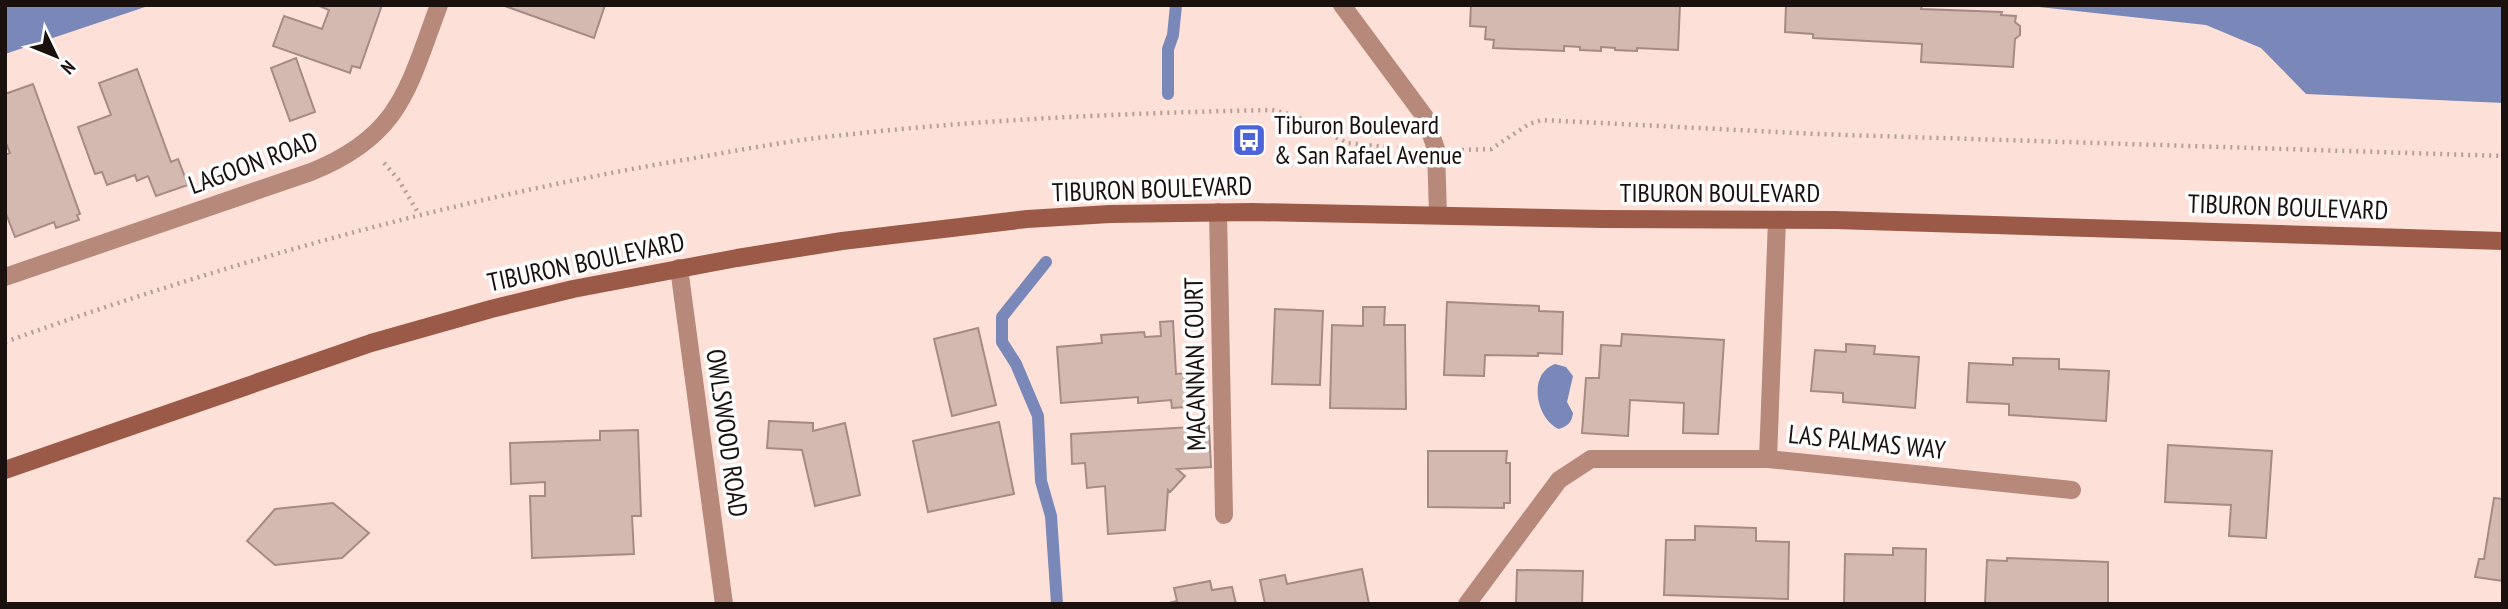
<svg xmlns="http://www.w3.org/2000/svg" width="2508" height="609" font-family="'PT Sans Narrow',sans-serif">
<style>
.water{fill:#7988b8}
.lines{fill:none;stroke-linecap:round;stroke-linejoin:round}
.stream{stroke:#7988b8;stroke-width:12}
.building{fill:#d4b9b1;stroke:#a58b84;stroke-width:2}
.path{stroke:#b49e98;stroke-width:4.5;stroke-dasharray:2 5;stroke-linecap:butt}
.minor{stroke:#b7897b;stroke-width:18}
.tertiary{stroke:#b7897b;stroke-width:18}
.secondary{stroke:#9b5a47;stroke-width:18}
.labels{text-anchor:middle;stroke-width:7;stroke-linejoin:round;paint-order:stroke}
.poi-label{font-size:26px;fill:#1a100e;stroke:#fff;text-anchor:start}
.street-label{font-size:26px;fill:#1a100e;stroke:#fff}
</style>
<rect width="100%" height="100%" fill="#fde1d9"/>
<path class="water" d="M5,5H151L5,54Z
M2020,5H2503V103L2306,94L2261,48L2206,25Z
M1555,364L1566,367L1573,376L1567,402L1573,413C1572,422 1568,426 1559,429C1536,419 1527,374 1555,364Z"/>
<g class="lines">
<path class="stream" d="M1168,94V49L1173,35L1176,5
M1046,262L1002,317V342L1016,364L1038,416L1041,481L1051,516L1057,604"/>
</g>
<path class="building" d="M382,5L360,68L352,66L350,73L273,46L284,16L322,29L329,10L317,5Z
M502,5H605L594,38Z
M1471,5H1680L1678,50L1637,48V51L1615,50V48L1601,47V51L1580,50V47L1564,46V51L1493,48L1494,40L1485,39L1486,27L1470,26Z
M1786,5H1922L1921,9L2002,12L2001,15L2016,16L2015,22L2020,26V35L2015,39L2013,67L1921,62L1922,44L1813,38V34L1785,32Z
M296,58L315,112L290,121L271,68Z
M137,69L171,162L178,159L188,185L156,196L148,176L137,181L135,175L107,185L102,172L95,174L78,127L111,115L99,83Z
M33,84L80,214L77,215L79,220L56,228L54,222L15,237L5,211V155L10,153L5,141V94Z
M1447,302L1539,306V311L1563,312L1562,354L1538,353V356L1485,355L1484,376L1444,375Z
M1363,307H1385L1384,325H1405L1406,409L1330,408L1332,325L1363,326Z
M1275,309L1323,311L1320,385L1272,384Z
M1173,321L1176,374L1200,372L1202,406L1172,408L1171,400L1138,403V397L1061,403L1057,347L1102,343L1101,335L1144,332L1145,337L1161,336L1160,322Z
M978,328L996,405L952,416L934,339Z
M1622,334L1724,340L1718,434L1683,433L1684,403L1630,400L1628,436L1582,433L1586,378H1599L1601,345L1621,346Z
M1846,344L1875,346L1874,354L1919,357L1915,408L1843,402V393L1811,391L1815,350L1846,352Z
M2013,358L2059,359V369L2109,371L2106,421L2009,415V404L1967,402L1969,363L2013,365Z
M769,421L813,423V431L845,423L860,495L815,506L802,450L767,448Z
M999,422L1014,494L928,512L913,441Z
M1209,426L1211,467L1177,469L1185,476L1170,492L1168,490L1165,530L1108,534L1105,486L1087,488L1085,463L1072,464L1071,434Z
M638,430L641,516H632L634,554L532,558L530,496H545V482L511,484L510,443L600,440V431Z
M2168,445L2272,451L2266,538L2229,536L2231,505L2165,502Z
M1428,451H1507L1506,463H1510V503H1504V508L1428,507Z
M2494,498L2503,499V581L2475,577L2479,559H2484Z
M333,503L369,533L342,558L275,565L247,541L275,509Z
M1695,526L1756,528V541L1789,542L1788,599L1664,595L1666,540H1695Z
M1893,548L1926,549L1925,604H1844L1845,554L1893,555Z
M2007,558L2108,562V604H1985L1987,560L2007,561Z
M1362,569L1369,604H1265L1260,580L1285,575L1287,584Z
M1517,570L1583,571L1582,604H1516Z
M1210,581L1212,590L1232,587L1236,604H1165L1177,601L1174,588Z"/>
<g class="lines">
<path class="path" d="M1462,150L1491,149L1529,124L1542,120L1816,134L2503,156
M384,163L398,179L419,214
M5,342C228,262 456,198 689,159C740,150 792,140 843,135C986,119 1129,113 1272,110L1294,115L1347,143L1408,149"/>
<path class="minor" d="M1218,212L1224,515
M679,268L724,604
M5,277L311,172C401,136 408,88 439,5
M1768,459L1777,220
M1467,604L1559,480L1591,459H1768L2072,490"/>
<path class="tertiary" d="M1342,5L1425,117L1436,149L1438,215"/>
<path class="secondary" d="M5,470L371,343L491,309L573,289L737,258L842,241L1027,219L1110,214L1253,212L1603,219L1835,220L2503,241"/>
</g>
<defs>
<g id="bus-square" transform="scale(1.75)"><rect x="-9" y="-9" width="18" height="18" rx="4" fill="#4c64d8" stroke="#fff"/><path d="M-5-6H5V4H4V6H2V4H-2V6H-4V4H-5ZM-3.5-4V0h7V-4ZM-3.5 1.2v1.5H-2V1.2ZM2 1.2v1.5H3.5V1.2Z" fill="#fff"/></g>
</defs>
<g fill-rule="evenodd">
<use href="#bus-square" x="1249" y="140"/>
</g>
<g class="labels">
<g class="poi-label">
<text x="1274" y="134">Tiburon Boulevard<tspan x="1274" dy="30">&amp; San Rafael Avenue</tspan></text>
</g>
<g class="street-label">
<text transform="translate(253 163) rotate(-20)" y="9">LAGOON ROAD</text>
<text transform="translate(1152 189) rotate(-2)" y="9">TIBURON BOULEVARD</text>
<text x="1720" y="202">TIBURON BOULEVARD</text>
<text transform="translate(2288 207) rotate(2)" y="9">TIBURON BOULEVARD</text>
<text transform="translate(586 262) rotate(-12)" y="9">TIBURON BOULEVARD</text>
<text transform="translate(1195 364) rotate(-91)" y="9">MACANNAN COURT</text>
<text transform="translate(727 433) rotate(82)" y="9">OWLSWOOD ROAD</text>
<text transform="translate(1867 442) rotate(6)" y="9">LAS PALMAS WAY</text>
</g>
</g>
<rect width="2508" height="609" fill="none" stroke="#1a100e" stroke-width="14"/>
<g transform="translate(56 56) rotate(133)" stroke="#ffffff" stroke-width="5" paint-order="stroke">
<path d="M0-5L12 26L0 18L-12 26Z" fill="#1a100e"/>
<text y="-10" font-size="19" font-weight="bold" text-anchor="middle" fill="#1a100e">N</text>
</g>
</svg>
